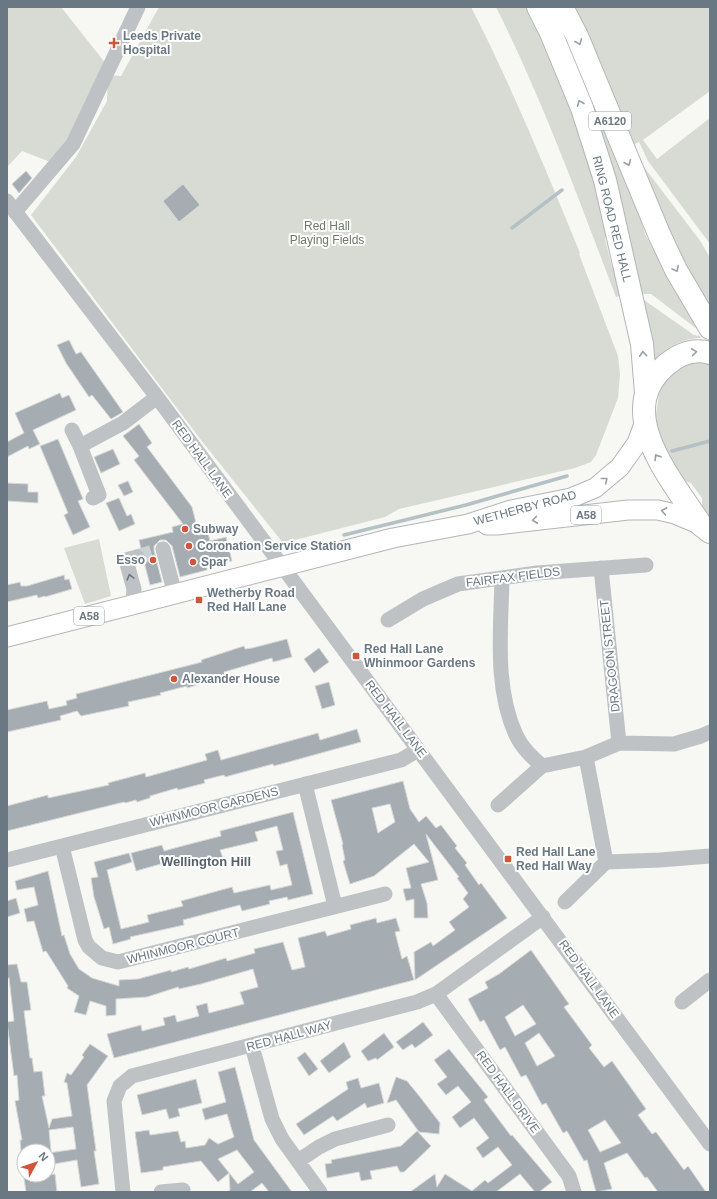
<svg xmlns="http://www.w3.org/2000/svg" width="717" height="1199" font-family="Arial,sans-serif">
<style>
.green{fill:#d7dbd4}
.lines{fill:none;stroke-linecap:round;stroke-linejoin:round}
.stream{stroke:#b5c1c4;stroke-width:3.5}
.building{fill:#a6adb2;stroke:#d8d8d7;fill-rule:evenodd}
.minor-tunnel{stroke:#ccd1d2;stroke-width:15;stroke-dasharray:15 8;stroke-linecap:butt}
.major-casing{stroke:#b2b6b9;stroke-width:21}
.highway-casing{stroke:#b2b5b8;stroke-width:24}
.minor{stroke:#bec2c5;stroke-width:15}
.major{stroke:#fff;stroke-width:19}
.highway{stroke:#fff;stroke-width:22}
.oneway{stroke:#96a0a8}
.oneway2{stroke:#697882}
.poi-dot{fill:#d1553a;stroke:#fff;stroke-width:1.5}
.labels{text-anchor:middle;stroke-width:4;stroke-linejoin:round;paint-order:stroke}
.shield{fill:#fff;stroke:#96a0a8;stroke-width:1}
.shield-label{font-size:11px;font-weight:bold;fill:#697882}
.poi-label{font-size:12px;font-weight:bold;fill:#697882;stroke:#fff;text-anchor:start}
.street-label{font-size:12px;fill:#697882;stroke:#fff}
.park-label{font-size:12px;fill:#6c7a67;stroke:#fff}
.neighbourhood-label{font-size:13px;font-weight:bold;fill:#566168;stroke:#fff}
</style>
<rect width="100%" height="100%" fill="#f7f7f4"/>
<path class="green" d="M7,7H61L106,64L67,145L53,163L22,151L7,167Z
M159,7H471C512,87 546,170 580,253L579,254L618,356L620,374L618,398L596,455L591,462L575,468L399,509L385,517L283,543L201,440L31,215L76,157L107,101L108,75L121,76Z
M496,7H531L552,51L609,225L605,239L612,267L619,272L624,295L616,297C579,200 543,101 496,7Z
M546,7H554L636,201L645,234L697,329L651,294H638Z
M569,7H710V91L643,140L657,159L710,118V244L648,161L639,142L633,145L644,167L701,242L710,258V309L677,251Z
M644,300L694,335L700,336L701,338C683,338 664,348 654,362L640,301Z
M702,362L710,364V517L702,508V498L691,483L681,480L669,462L657,429L656,414L660,388L671,373L685,365Z
M99,539L111,596L85,604L64,548Z"/>
<g class="lines">
<path class="stream" d="M512,228L562,190
M672,451L710,441
M344,535L466,505L567,476"/>
</g>
<path class="building" d="M26,171L32,178L19,193L12,184Z
M183,184L200,205L179,222L163,201Z
M69,340L76,354L81,352L123,412L118,415L111,419L92,395L89,397L66,363L57,345Z
M60,393L62,398L69,395L76,410L33,430L40,444L29,449L28,446L7,457V442L24,433L15,413Z
M139,424L152,443L147,447L192,507L199,535L208,533L210,541L226,537L232,561L207,567V570L180,577L172,546L166,540H160L154,546V551L162,582L150,585L144,562L146,555L141,549L139,540L173,532L172,527L183,524L134,460L139,456L123,436Z
M58,439L83,499L78,501L90,527L73,535L64,515L68,513L40,446Z
M113,449L120,464L101,473L94,457Z
M128,481L133,492L124,496L118,485Z
M7,483L28,484V492H38V503L7,501Z
M119,498L127,516L131,514L135,524L119,531L106,503Z
M64,575L65,580L69,579L72,589L45,597V596L38,598L37,595L7,602V585L20,582L21,586H27Z
M287,639L292,657L273,662L272,658L224,672L225,675L219,676L220,678L187,688V686L160,693L161,695L128,702L129,706L81,716L77,711L60,716L61,720L7,732V710L47,701L49,709L67,705L66,701L77,698L76,694L202,662L201,660L244,646L245,649L252,648Z
M319,648L329,662L314,673L304,659Z
M329,682L335,705L322,709L315,686Z
M357,729L361,742L274,766L273,764L225,777L224,775L204,780L205,783L178,790L177,788L150,796V798L137,802L136,800L125,803L124,802L7,831V806L48,795V798L109,785L108,783L145,773L146,777L207,760L205,754L218,750L221,760L318,733L320,740Z
M403,781L410,809L419,822L426,816L436,828L441,825L457,846L455,848L467,863L465,865L479,885L481,883L507,918L415,980L414,952L431,942L433,946L455,930L449,922L469,907L463,899L468,893L457,878L459,877L426,834L438,880L421,884L427,903L428,918H414V899L406,901L403,889L411,888L406,868L429,862L414,844L374,876L350,884L343,861L345,860L342,845L343,844L331,800ZM390,804L395,822L378,833L372,808Z
M293,812L313,894L288,900L287,897L269,901L270,904L242,911L240,905L183,920L184,925L130,937L131,939L113,944L109,927L104,929L94,897L91,878L98,877L94,862L129,853L132,862L107,870L121,929L149,922L147,915L183,906L181,901L232,887L234,893L270,885L271,890L292,885L287,864L280,866L276,851L283,850L277,826L255,832L258,841L220,850L223,858L209,862L208,859L177,866L175,860L136,871L131,853L162,845L164,851L186,845L221,836L220,831Z
M48,871L62,936L64,935L70,954L79,969L92,978L119,986V980L138,979L171,970V972L188,967L189,969L226,958L227,961L255,953L254,949L283,942L292,970L305,967L298,938L325,931L327,936L351,929L350,925L376,918L377,923L396,918L400,931L395,932L402,959L407,956L414,980L114,1058L107,1034L141,1025L142,1031L165,1025L163,1018L175,1015L177,1022L199,1016L196,1006L207,1003L209,1013L244,1004L240,992L258,987L253,969L201,984L179,989L178,987L147,997L116,999V1015L106,1016V1006L90,1001L86,1015L74,1012L79,996L67,988L68,986L46,951L43,952L34,921L27,922L24,909L38,905L34,887L17,890L15,881Z
M16,898L20,913L7,917V901Z
M531,950L569,1004L564,1007L592,1045L589,1048L604,1067L612,1061L646,1109L638,1115L652,1134L656,1132L684,1170L688,1166L706,1192H658L647,1177L645,1178L627,1153L604,1163L612,1189L596,1192L587,1160L584,1161L567,1131L563,1133L546,1103L542,1105L526,1075L521,1077L505,1047L500,1050L484,1020L480,1022L468,999L488,988L485,982L499,974ZM523,1005L536,1024L515,1036L505,1017ZM539,1033L555,1056L537,1066L525,1043ZM605,1120L621,1143L600,1152L588,1130Z
M17,964L21,982H27L31,1010L24,1011L30,1058H32L34,1072L42,1071L45,1096H42L49,1128L52,1119L72,1116L67,1083L64,1082L67,1073L71,1075L84,1057L82,1055L90,1044L108,1056L87,1085L96,1151H94L99,1184L81,1187L77,1160L48,1165V1153L76,1149L73,1127L49,1130L51,1151H21L20,1140H22L15,1101L19,1100L17,1075L14,1076L7,1022L14,1021L9,978H7V965Z
M423,1022L433,1035L415,1048L412,1044L403,1050L396,1042Z
M384,1033L394,1047L377,1060L376,1058L368,1061L361,1051Z
M344,1042L351,1057L329,1073L320,1061Z
M449,1049L488,1097L484,1100L511,1136L512,1135L552,1182L539,1192H535L520,1174L496,1192H410L435,1174L437,1187L445,1174L472,1191L485,1180L488,1183L512,1165L498,1147L483,1158L476,1148L489,1138L474,1118L460,1128L452,1117L471,1102L458,1086L446,1095L437,1084L447,1077L434,1060Z
M305,1052L318,1069L309,1076L297,1058Z
M235,1067L254,1140L292,1192H269L262,1183L250,1192H227L230,1190L229,1173L218,1182L201,1161L163,1167V1170L141,1173L135,1132L149,1130L150,1135L178,1131L181,1142L185,1141L186,1148L205,1145L209,1138L218,1144L234,1137L227,1114L205,1120L202,1109L226,1102L218,1072ZM237,1150L254,1172L238,1184L218,1159Z
M396,1077L407,1081L420,1097L440,1123L439,1134L419,1132L396,1100L387,1103Z
M358,1078L361,1088L379,1083L384,1103L367,1108L365,1103L337,1121L333,1116L304,1135L296,1124L348,1089L346,1082Z
M196,1079L202,1103L178,1109L180,1116L169,1119L166,1109L142,1115L137,1095Z
M417,1131L431,1146L404,1172H400L397,1166L370,1171L372,1179L361,1181L359,1172L327,1178L325,1164L332,1163L331,1160L401,1146Z
M55,1174L57,1192H26L24,1178Z"/>
<g class="lines">
<path class="minor-tunnel" d="M137,557L163,549"/>
<g class="major-casing">
<path id="major" d="M487,525H497L628,510H658L675,514L701,525
M7,637L393,538L468,524L511,510L571,498L595,488L620,467L637,443L644,424"/>
</g>
<g class="highway-casing">
<path id="highway" d="M538,7L551,33L582,108L605,180L642,344L646,393
M562,7L577,36L659,234L676,270L710,328
M710,353C693,348 679,354 666,365C611,412 673,481 701,525L710,532"/>
</g>
<path class="minor" d="M7,201L157,397L710,1144
M15,212L73,144L138,7
M72,430L80,446
M93,498L99,495L80,446L123,423L157,397
M163,549L172,583V595
M601,568L619,743
M502,578C501,630 494,687 516,735C522,748 532,757 542,766
M133,604L134,589L126,560L137,557
M388,620L423,599L458,584L537,573L646,565
M586,757L606,862
M305,784L335,906
M498,805L542,766L586,757L619,743L674,744L701,736L710,732
M62,846L85,940L89,947L102,958L118,962L385,894
M7,860L401,760L418,750
M565,902L606,862L660,860L710,856
M436,994L569,1176L574,1192
M682,1002L710,980
M252,1046L272,1119L282,1139L320,1192
M298,1161L319,1147L335,1139L388,1125
M123,1192L114,1101L120,1086L132,1076L417,1002L436,994L543,917
M161,1192L183,1190"/>
<use href="#major" class="major"/>
<use href="#highway" class="highway"/>
</g>
<defs><path id="oneway-chevron" d="M-2-3.5L2.5 0L-2 3.5" fill="none" stroke-width="1.6" stroke-linecap="round" stroke-linejoin="round"/></defs>
<g class="oneway">
<use href="#oneway-chevron" transform="translate(579 42) rotate(68)"/>
<use href="#oneway-chevron" transform="translate(580 103) rotate(-112)"/>
<use href="#oneway-chevron" transform="translate(628 163) rotate(67)"/>
<use href="#oneway-chevron" transform="translate(676 269) rotate(62)"/>
<use href="#oneway-chevron" transform="translate(694 352) rotate(-8)"/>
<use href="#oneway-chevron" transform="translate(643 354) rotate(-94)"/>
<use href="#oneway-chevron" transform="translate(657 457) rotate(-122)"/>
<use href="#oneway-chevron" transform="translate(605 480) rotate(-39)"/>
<use href="#oneway-chevron" transform="translate(664 511) rotate(-169)"/>
<use href="#oneway-chevron" transform="translate(535 520) rotate(173)"/>
</g>
<use class="oneway2" href="#oneway-chevron" transform="translate(130 577) rotate(-105)"/>
<g class="poi-dot">
<path d="M112 37h4v4h4v4h-4v4h-4v-4h-4v-4h4z"/>
<circle cx="185" cy="529" r="4"/>
<circle cx="189" cy="546" r="4"/>
<circle cx="153" cy="560" r="4"/>
<circle cx="193" cy="562" r="4"/>
<rect x="195" y="596" width="8" height="8" rx="2"/>
<rect x="352" y="652" width="8" height="8" rx="2"/>
<circle cx="174" cy="679" r="4"/>
<rect x="504" y="855" width="8" height="8" rx="2"/>
</g>
<g class="labels">
<g class="shield">
<rect x="589" y="112" width="42" height="18" rx="3"/>
<rect x="571" y="506" width="30" height="18" rx="3"/>
<rect x="74" y="607" width="30" height="18" rx="3"/>
</g>
<g class="shield-label">
<text x="610" y="125">A6120</text>
<text x="586" y="519">A58</text>
<text x="89" y="620">A58</text>
</g>
<g class="poi-label">
<text x="123" y="40">Leeds Private<tspan x="123" dy="14">Hospital</tspan></text>
<text x="193" y="533">Subway</text>
<text x="197" y="550">Coronation Service Station</text>
<text x="145" y="564" text-anchor="end">Esso</text>
<text x="201" y="566">Spar</text>
<text x="207" y="597">Wetherby Road<tspan x="207" dy="14">Red Hall Lane</tspan></text>
<text x="364" y="653">Red Hall Lane<tspan x="364" dy="14">Whinmoor Gardens</tspan></text>
<text x="182" y="683">Alexander House</text>
<text x="516" y="856">Red Hall Lane<tspan x="516" dy="14">Red Hall Way</tspan></text>
</g>
<g class="street-label">
<text transform="translate(612 219) rotate(76)" y="4">RING ROAD RED HALL</text>
<text transform="translate(202 459) rotate(54)" y="4">RED HALL LANE</text>
<text transform="translate(525 508) rotate(-15)" y="4">WETHERBY ROAD</text>
<text transform="translate(513 577) rotate(-7)" y="4">FAIRFAX FIELDS</text>
<text transform="translate(610 656) rotate(-96)" y="4">DRAGOON STREET</text>
<text transform="translate(396 719) rotate(53)" y="4">RED HALL LANE</text>
<text transform="translate(214 807) rotate(-14)" y="4">WHINMOOR GARDENS</text>
<text transform="translate(183 946) rotate(-14)" y="4">WHINMOOR COURT</text>
<text transform="translate(589 979) rotate(54)" y="4">RED HALL LANE</text>
<text transform="translate(289 1036) rotate(-15)" y="4">RED HALL WAY</text>
<text transform="translate(508 1092) rotate(54)" y="4">RED HALL DRIVE</text>
</g>
<g class="park-label">
<text x="327" y="230">Red Hall<tspan x="327" dy="14">Playing Fields</tspan></text>
</g>
<g class="neighbourhood-label">
<text x="206" y="866">Wellington Hill</text>
</g>
</g>
<rect width="717" height="1199" fill="none" stroke="#697882" stroke-width="16"/>
<g transform="translate(36 1163) rotate(50)"><circle r="19" fill="#ffffff" stroke="#c3c9cd"/>
<path d="M0-3L7 15L0 10L-7 15Z" fill="#d1553a"/>
<text y="-6" font-size="11" font-weight="bold" text-anchor="middle" fill="#697882">N</text>
</g>
</svg>
